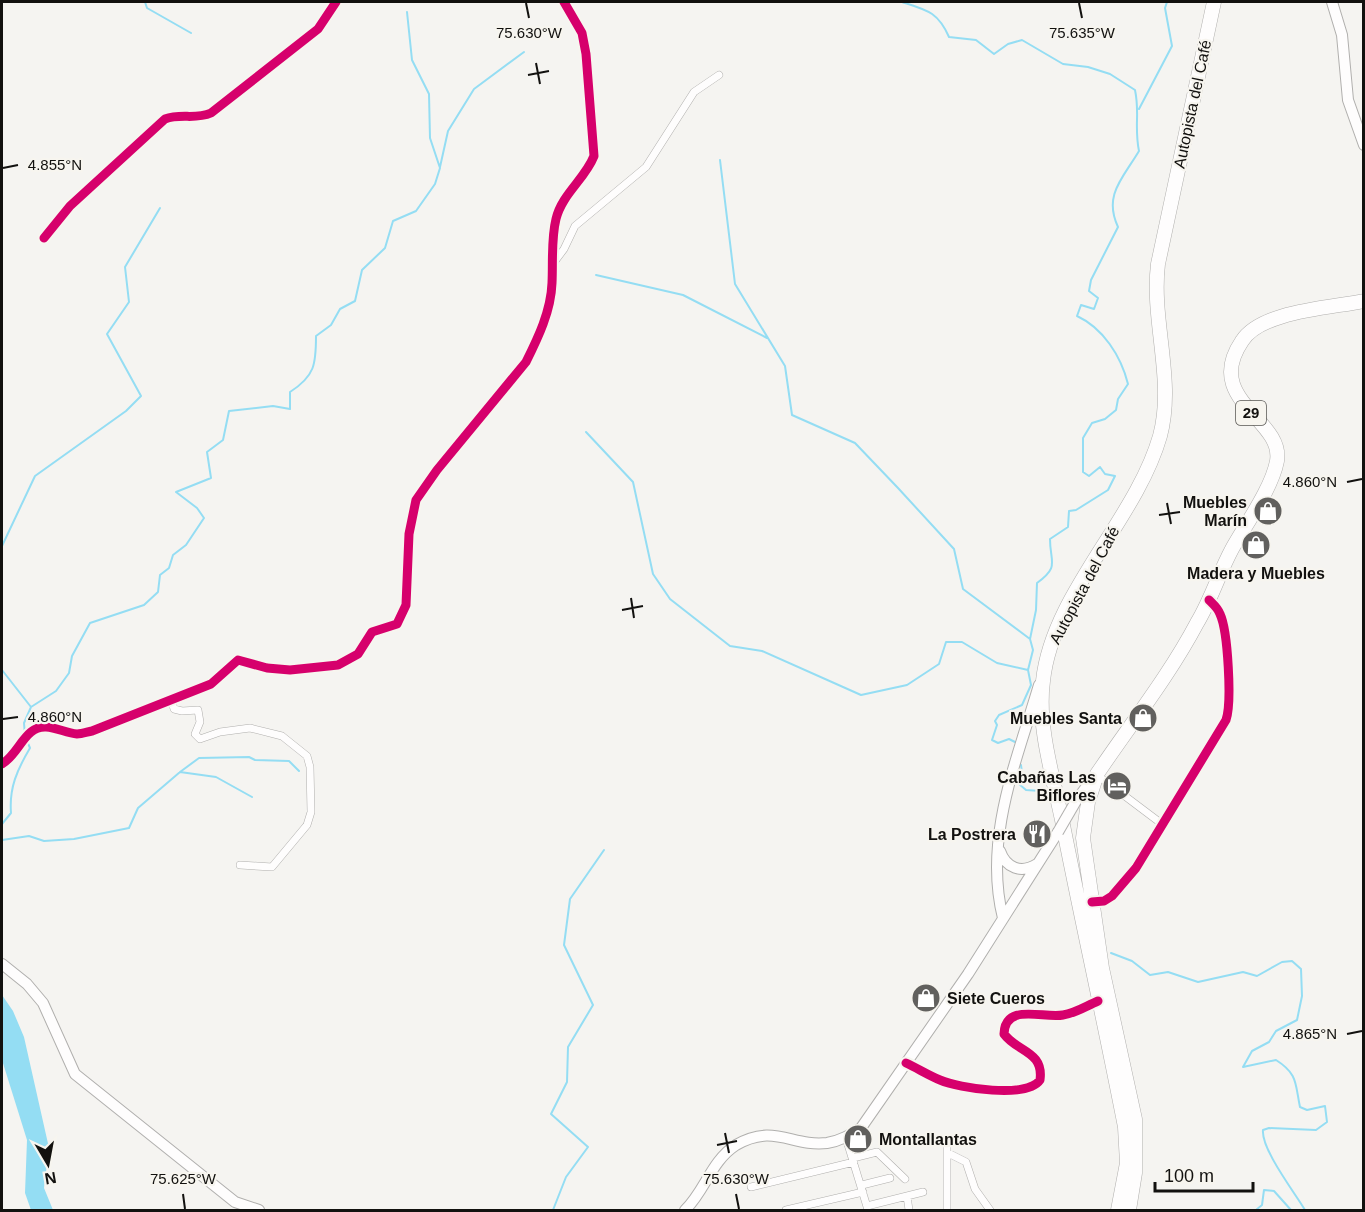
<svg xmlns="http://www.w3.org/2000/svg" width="1365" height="1212" font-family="Arial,sans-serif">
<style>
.water{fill:#94ddf3}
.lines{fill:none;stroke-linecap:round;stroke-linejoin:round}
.stream{stroke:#94ddf3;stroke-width:2}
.street-casing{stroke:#b0afad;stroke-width:8}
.secondary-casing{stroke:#b0afad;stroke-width:12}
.primary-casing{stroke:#b0afad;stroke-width:12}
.highway-casing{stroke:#b0afad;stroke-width:15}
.street{stroke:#fefdfd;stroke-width:7}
.secondary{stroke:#fefdfd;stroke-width:10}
.primary{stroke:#fefdfd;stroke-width:10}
.highway{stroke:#fefdfd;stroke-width:14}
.primary-bridge-casing{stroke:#b0afad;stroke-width:12;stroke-linecap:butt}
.primary-bridge{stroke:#fefdfd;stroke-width:10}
.cycleway-casing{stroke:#f7f5ef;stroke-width:13}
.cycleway{stroke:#d6006c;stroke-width:9}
.ticks{fill:none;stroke:#12110f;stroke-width:2}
.labels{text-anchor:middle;stroke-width:4.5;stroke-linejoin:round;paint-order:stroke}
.shield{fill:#f7f5ef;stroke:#575552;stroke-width:1.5}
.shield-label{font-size:15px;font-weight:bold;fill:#12110f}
.street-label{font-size:16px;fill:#12110f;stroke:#f7f5ef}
.poi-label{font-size:16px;font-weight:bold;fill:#12110f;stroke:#f7f5ef;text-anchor:end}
.ticks-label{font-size:15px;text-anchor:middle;fill:#12110f;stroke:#f7f5ef;stroke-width:4.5;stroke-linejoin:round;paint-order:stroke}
</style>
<rect width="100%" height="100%" fill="#f5f4f1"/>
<path class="water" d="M2,995L13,1011L24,1037L49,1148L44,1188L53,1210H31L25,1193L27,1140L2,1060Z"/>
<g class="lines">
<path class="stream" d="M145,2L147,8L191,33
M902,2C927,10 938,12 949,37L976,40L994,54L1008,44L1022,40L1063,64L1088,67L1110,74L1135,90C1140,113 1134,127 1139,151C1123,178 1103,195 1118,227L1091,280L1089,291L1098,298L1094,309L1081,305L1077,316C1103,328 1121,356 1128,384L1118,399L1116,410L1105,419L1092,423L1083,438V472L1089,476L1100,467L1105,474L1115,476L1108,490L1076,510L1069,511L1068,527L1050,539C1050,563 1060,566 1037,583L1036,610L1030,639L1033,650L1028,670L1031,685L1022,705L999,715L995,721L997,725L992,740L998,743L1009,739L1015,742
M1139,109L1172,46L1165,8L1167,2
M720,160L735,284L785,366L792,415L855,443L898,488L954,549L963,589L1030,639
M440,167L448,131L474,89L524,52
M596,275L683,295L767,338
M586,432L633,482L653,574L670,599L730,646L762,651L861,695L907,685L939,664L946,642H962L997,663L1028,670
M2,546L35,476L126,411L141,396L107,334L129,302L125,267L160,208
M2,670L31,707L24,723L25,736
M31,707L56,691L69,673L72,656L90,623L144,605L158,592L160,575L169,568L173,555L186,545L204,518L197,508L176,492L211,478L207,452L223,440L229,411L273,406L290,409V392C315,376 316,364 316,336L331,325L340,309L355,301L362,270L385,248L393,221L416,211L435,184L440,168L430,138L429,94L412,60L407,12
M1021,765L1022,773L1019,784L1026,790L1041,791
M180,772L199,758L249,757L255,760L289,761L299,771
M2,824L11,813C9,788 17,770 30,748L27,741
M2,840L29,836L44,841L74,839L129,828L138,808L180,772L216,777L252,797
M1111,953L1132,961L1150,975L1168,972L1198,982L1243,972L1257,976L1282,962L1292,961L1301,969L1302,996L1297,1020L1276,1031L1269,1042L1252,1051L1243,1067L1276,1060C1298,1074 1295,1083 1300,1107L1307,1110L1325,1106L1327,1122L1316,1130L1269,1128L1263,1130C1261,1149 1295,1193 1305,1210
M553,1210L566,1177L588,1147L551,1114L567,1082L568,1047L593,1005L564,945L570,899L604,850
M1256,1210L1262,1205L1264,1190L1274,1191L1291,1210"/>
<g class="street-casing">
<path id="street" d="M44,238L70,206L165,119C181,113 195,120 211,113L318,29L336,2
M552,265L564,249L575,226L646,167L694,92L719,75
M171,698L174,709L182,711L198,710L200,722L195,734L200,739L220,732L250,728L282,736L307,756L310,767L311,812L307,825L272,867L240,865
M2,764C15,756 20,741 31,732C45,720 62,733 77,734C82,734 87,732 92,731L211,684L238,660L267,668L290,670L338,665L358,654L372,632L397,624L406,605L409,534L416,500L437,470L526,362C538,338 551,311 552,283C553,262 551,239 556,219C562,194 585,179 594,156L586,54L582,33L564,2
M1097,775L1162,824
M1092,902L1104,901L1112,896L1136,868L1226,720C1232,703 1228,633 1221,615C1218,609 1214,605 1209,600
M906,1063C917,1068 928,1075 940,1080C959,1088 1027,1099 1040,1080C1044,1051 1017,1052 1004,1034C1005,1002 1044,1019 1063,1015C1076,1013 1086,1006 1098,1001
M846,1138L868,1210
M948,1153L966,1162L975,1189L990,1210
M853,1158L877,1152L905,1179
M862,1185L890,1178
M751,1187L854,1162
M907,1196L909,1210
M867,1206L923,1192
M786,1210L863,1192
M947,1210V1144"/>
</g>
<g class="secondary-casing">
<path id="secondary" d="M1332,2L1342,35L1348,100L1364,145"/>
</g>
<g class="primary-casing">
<path id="primary" d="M1076,801L1095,775
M1000,851C1006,868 1021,874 1037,864
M1003,918C983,839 1017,760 1039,685
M2,964L27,984L43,1003L75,1074L235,1202L259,1210
M685,1210C705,1191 711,1161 736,1145C774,1123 792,1147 827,1143C840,1141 850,1135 861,1128L968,974L1058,832"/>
</g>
<g class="highway-casing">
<path id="highway" d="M1118,1210L1127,1163L1125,1127C1105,1024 1082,922 1062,820C1053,776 1037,726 1043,681C1052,594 1136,520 1160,436C1175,380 1151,321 1158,264L1214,2
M1129,1210L1135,1173V1119L1102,968L1083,838L1088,802L1097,774C1130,725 1169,676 1197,623C1211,600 1219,573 1232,549C1246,524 1272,488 1277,461C1284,419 1202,400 1242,341C1261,311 1330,308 1364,301"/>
</g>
<use href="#street" class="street"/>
<use href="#secondary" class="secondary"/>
<use href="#primary" class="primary"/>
<use href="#highway" class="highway"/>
<g class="primary-bridge-casing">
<path id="primary-bridge" d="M1058,832L1076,801"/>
</g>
<use href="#primary-bridge" class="primary-bridge"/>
<g class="cycleway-casing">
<path id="cycleway" d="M44,238L70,206L165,119C181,113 195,120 211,113L318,29L336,2
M2,764C15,756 20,741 31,732C45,720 62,733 77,734C82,734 87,732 92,731L211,684L238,660L267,668L290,670L338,665L358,654L372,632L397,624L406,605L409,534L416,500L437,470L526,362C538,338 551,311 552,283C553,262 551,239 556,219C562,194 585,179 594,156L586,54L582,33L564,2
M1092,902L1104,901L1112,896L1136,868L1226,720C1232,703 1228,631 1220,614C1218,608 1213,604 1209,600
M906,1063C917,1068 928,1075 940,1080C959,1088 1027,1099 1040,1080C1044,1051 1017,1052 1004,1034C1005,1002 1044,1019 1063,1015C1076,1013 1086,1006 1098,1001"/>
</g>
<use href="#cycleway" class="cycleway"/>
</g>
<path class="ticks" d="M526,3L529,18M1079,3L1082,18M536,63L540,84M528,75L549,71M3,168L18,165M1347,482L1362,479M1167,503L1171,524M1159,515L1180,512M631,598L634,618M622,610L643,606M3,719L18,717M1347,1034L1362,1031M725,1133L729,1153M717,1145L737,1141M183,1194L185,1209M736,1194L739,1209"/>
<defs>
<g id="shop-disc" transform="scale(1.5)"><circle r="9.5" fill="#61605e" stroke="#f7f5ef"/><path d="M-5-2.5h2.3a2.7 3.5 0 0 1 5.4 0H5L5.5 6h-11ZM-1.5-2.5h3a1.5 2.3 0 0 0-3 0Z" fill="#fff"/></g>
<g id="hotel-disc" transform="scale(1.5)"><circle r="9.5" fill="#61605e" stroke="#f7f5ef"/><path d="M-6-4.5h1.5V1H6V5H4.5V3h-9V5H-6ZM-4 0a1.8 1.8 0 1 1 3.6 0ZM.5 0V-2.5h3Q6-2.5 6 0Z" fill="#fff"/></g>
<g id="restaurant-disc" transform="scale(1.5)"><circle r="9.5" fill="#61605e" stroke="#f7f5ef"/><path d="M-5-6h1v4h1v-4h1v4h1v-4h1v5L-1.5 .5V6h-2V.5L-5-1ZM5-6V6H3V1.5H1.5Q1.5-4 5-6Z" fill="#fff"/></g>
</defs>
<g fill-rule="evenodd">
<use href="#shop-disc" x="1268" y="511"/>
<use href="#shop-disc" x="1256" y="545"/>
<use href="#shop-disc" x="1143" y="718"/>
<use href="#hotel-disc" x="1117" y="786"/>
<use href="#restaurant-disc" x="1037" y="834"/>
<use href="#shop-disc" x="926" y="998"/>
<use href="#shop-disc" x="858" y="1139"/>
</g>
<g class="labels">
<rect class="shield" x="1236" y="401" width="30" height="24" rx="4.5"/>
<g class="shield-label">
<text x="1251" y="418">29</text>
</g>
<g class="street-label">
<text transform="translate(1192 104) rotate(-78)" y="6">Autopista del Café</text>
<text transform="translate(1084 585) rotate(-62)" y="6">Autopista del Café</text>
</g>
<g class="poi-label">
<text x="1247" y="508">Muebles<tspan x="1247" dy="18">Marín</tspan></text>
<text x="1256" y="579" text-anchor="middle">Madera y Muebles</text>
<text x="1122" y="724">Muebles Santa</text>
<text x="1096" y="783">Cabañas Las<tspan x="1096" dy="18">Biflores</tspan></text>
<text x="1016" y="840">La Postrera</text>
<text x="947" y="1004" text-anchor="start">Siete Cueros</text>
<text x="879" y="1145" text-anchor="start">Montallantas</text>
</g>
</g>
<g class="ticks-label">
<text x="529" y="38">75.630°W</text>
<text x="1082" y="38">75.635°W</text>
<text x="55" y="170">4.855°N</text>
<text x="1310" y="487">4.860°N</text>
<text x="55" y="722">4.860°N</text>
<text x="1310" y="1039">4.865°N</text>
<text x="183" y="1184">75.625°W</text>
<text x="736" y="1184">75.630°W</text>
</g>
<rect width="1365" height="1212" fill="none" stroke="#12110f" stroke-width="6"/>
<g transform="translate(48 1164) rotate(170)" stroke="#f7f5ef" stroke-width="4.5" paint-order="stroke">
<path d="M0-4.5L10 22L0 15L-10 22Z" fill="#12110f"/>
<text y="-9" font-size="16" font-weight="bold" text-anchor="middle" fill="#12110f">N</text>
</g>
<path d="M1155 1182v9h98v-9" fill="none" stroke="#12110f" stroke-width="3"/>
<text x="1164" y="1182" font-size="18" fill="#12110f" stroke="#f7f5ef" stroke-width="4.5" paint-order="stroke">100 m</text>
</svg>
